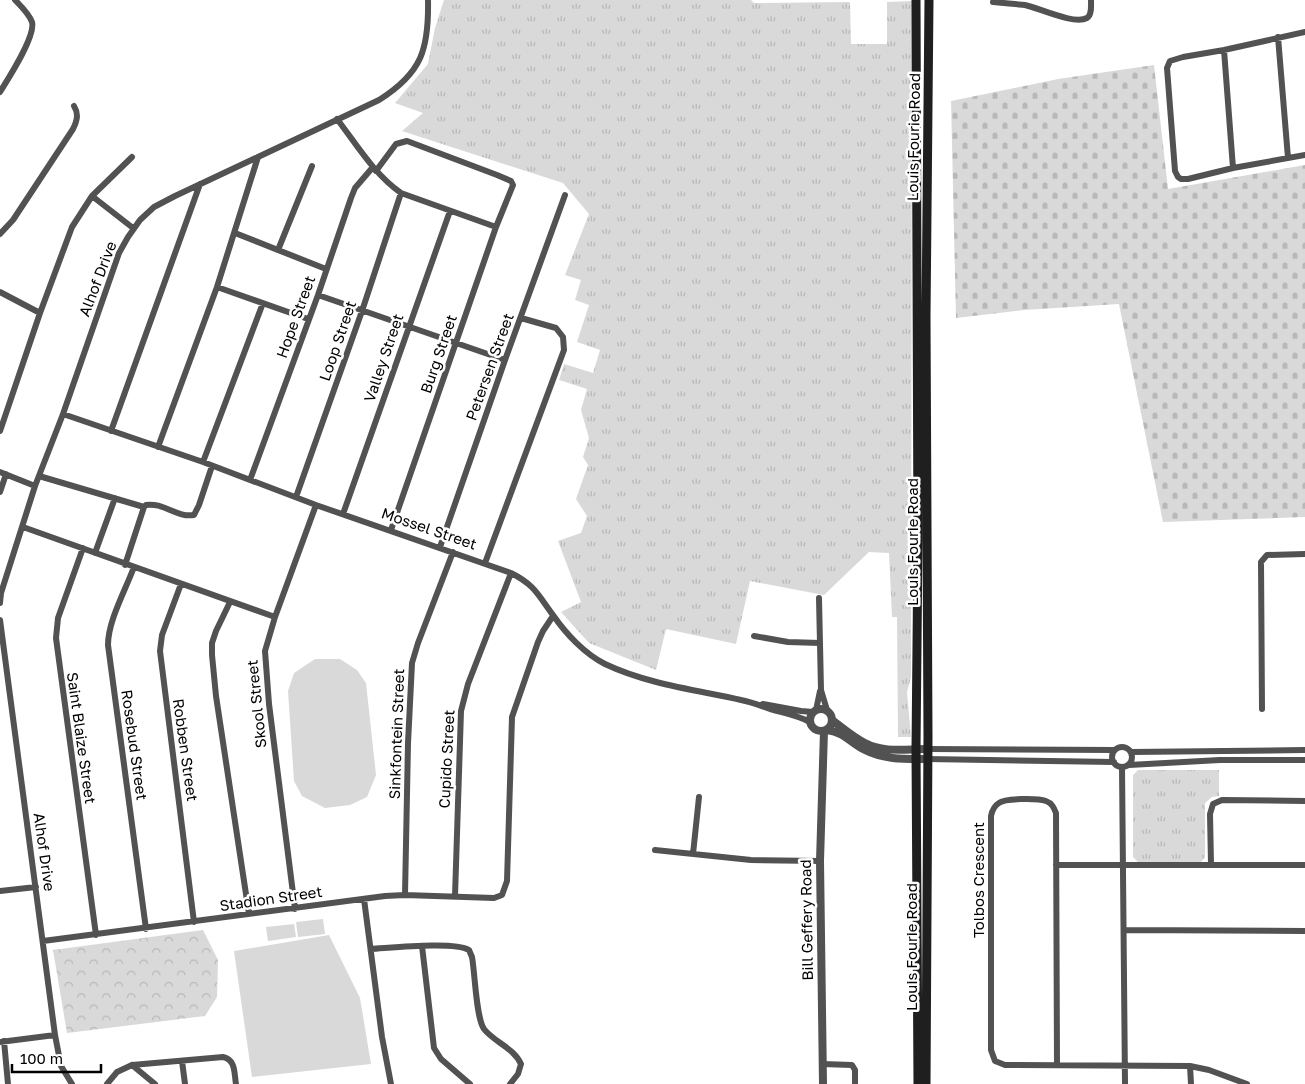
<svg xmlns="http://www.w3.org/2000/svg" width="1305" height="1084" font-family="'Golos Text',sans-serif">
<style>
.grass{fill:url(#grass-tufts)}
.cemetery{fill:url(#cemetery-stones)}
.park{fill:url(#park-crowns)}
.pitch{fill:#d9d9d9}
.lines{fill:none;stroke-linecap:round;stroke-linejoin:round}
.minor{stroke:#525252;stroke-width:6}
.tertiary{stroke:#525252;stroke-width:8}
.secondary{stroke:#1f1f1f;stroke-width:9}
.labels{text-anchor:middle;stroke-width:5;stroke-linejoin:round;paint-order:stroke}
.street-label{font-size:15px;fill:#000;stroke:#fff}
</style>
<defs>
<pattern id="grass-tufts" width="24" height="20" patternUnits="userSpaceOnUse" patternTransform="scale(1.25)"><rect width="24" height="20" fill="#d9d9d9"/><path d="M3 7l-1-3M5 7V3M7 7l1-3M15 17l-1-3M17 17v-4M19 17l1-3" fill="none" stroke="#b8b8b8"/></pattern>
<pattern id="cemetery-stones" width="16" height="16" patternUnits="userSpaceOnUse" patternTransform="scale(1.25)"><rect width="16" height="16" fill="#d9d9d9"/><path d="M2 7V4a2 2 0 0 1 4 0v3zM10 15v-3a2 2 0 0 1 4 0v3z" fill="#b8b8b8"/></pattern>
<pattern id="park-crowns" width="20" height="18" patternUnits="userSpaceOnUse" patternTransform="scale(1.25)"><rect width="20" height="18" fill="#d9d9d9"/><path d="M2 6a3 3 0 1 1 6 0M12 15a3 3 0 1 1 6 0" fill="none" stroke="#b8b8b8"/></pattern>
</defs>
<rect width="100%" height="100%" fill="#fff"/>
<path class="grass" d="M444,0H751L754,3L850,2L851,44H887V2L912,1L911,677L907,692L911,737H898L897,617H892L889,553L869,552L824,595L750,581L736,644L666,629L656,670L589,643L561,612L581,602L558,541L581,533L587,516L576,499L588,465L583,457L589,438L581,410L587,389L559,380L564,364L593,373L600,350L577,342L589,305L575,300L581,280L565,275L589,214L563,183L402,131L423,113L395,103L428,64L435,28Z
M1138,770H1219V796L1212,797L1205,803V857L1201,862H1138L1133,857V775Z"/>
<path class="cemetery" d="M1154,65L1168,189L1305,165V517L1163,522L1119,304L1024,310L956,318L951,101L1058,79Z"/>
<path class="park" d="M203,930L218,960L217,997L205,1016L67,1033L53,950Z"/>
<path class="pitch" d="M315,659H340L357,670L366,683L376,775L367,797L350,805L325,808L302,796L294,781L288,691L294,673Z
M323,919L325,934L298,937L296,922Z
M294,924L296,937L268,941L266,927Z
M329,935L360,998L371,1064L252,1077L234,951Z"/>
<g class="lines">
<path class="minor" d="M993,2C1004,3 1014,4 1025,5C1039,8 1074,25 1087,18C1092,15 1091,5 1091,0
M1305,32L1224,50L1183,57L1170,61L1167,68L1175,171L1178,177L1181,179H1188L1233,168L1305,155
M1278,37L1288,158
M1224,50L1233,168
M0,92C8,79 36,36 32,22C29,14 21,6 15,0
M337,119C357,145 374,174 401,193L496,227
M376,171L396,144L407,141L497,175L511,181L513,185L496,227L391,530
M92,196L133,228
M235,233L326,269
M0,234L13,220L73,129C77,121 79,114 74,106
M278,250L312,166
M217,287L308,319
M0,292L40,313
M318,295L505,360
M63,414L203,462L316,505L511,573C535,585 538,595 553,615C566,634 585,654 605,664C647,684 696,690 741,700C752,702 761,706 770,709C784,713 797,715 810,722
M0,431L40,313L72,227L92,196L132,157
M111,431L200,184
M158,447L217,287L258,157
M203,462L263,303
M0,472L35,486
M39,476L144,507
M250,480L318,295L351,198L355,188L373,167
M0,492L6,474
M296,497L362,311L401,193
M343,514L450,211
M23,527L275,617
M440,547L505,360L565,195
M83,548L58,618L56,638L96,935
M95,553L115,498
M485,563L564,350L563,337L556,328L521,318
M125,565L144,507L146,505C163,502 177,518 194,515L199,505L212,466
M134,567C125,591 108,621 108,645L146,929
M181,584L162,635L160,651L194,922
M819,598L821,690L827,710
M230,602L216,631L212,643V655L216,696L249,914
M0,603L1,593L35,486L63,414L119,253L128,237L140,220L154,207L175,196L379,100C422,73 429,49 428,0
M0,620L55,1035L61,1066L72,1084
M754,636L788,642L820,643
M763,704L801,711L813,712
M1262,709L1261,562L1267,555L1305,554
M816,710L820,691
M1112 757a10 10 0 1 1 20 0a10 10 0 1 1-20 0Z
M927,749L1115,750
M1131,752L1305,750
M927,759L1114,762
M1129,765L1220,760H1305
M1122,767L1125,1084
M655,850L751,860L820,861
M693,854L699,797
M1211,864L1210,814L1213,804L1222,800L1305,801
M1056,865H1305
M0,891L36,887
M405,895L408,743L412,663L418,643L453,552
M455,896L461,711L468,684L511,573
M364,899L382,1037L391,1084
M295,909L269,704L265,651L275,617L316,505
M1124,930L1305,931
M43,941L385,896L405,895L494,898L502,895L507,881L512,717L538,642L543,631L553,616
M422,946L434,1048L441,1059L470,1084
M371,949C390,948 454,941 469,950L472,957C475,973 476,1018 484,1029C494,1042 514,1048 521,1064L518,1074L510,1084
M4,1041L8,1084
M0,1042L55,1035
M182,1061L185,1084
M822,1064L852,1065L855,1070V1084
M132,1065L155,1084
M1057,1065L1056,813C1054,808 1052,803 1046,801C1038,798 1005,798 999,803C994,806 992,811 991,816V1050L995,1061L1005,1065L1190,1066L1209,1070L1247,1084
M1190,1066L1191,1084
M107,1084L117,1072L132,1065L223,1057C236,1060 234,1073 236,1084"/>
<path class="tertiary" d="M810 720a11 11 0 1 1 22 0a11 11 0 1 1-22 0Z
M832,720C843,728 853,737 865,743C883,753 906,749 927,749
M827,730C846,733 849,742 865,750C884,760 906,759 927,759
M823,1084L820,861L824,731"/>
<path class="secondary" d="M916,0L918,540L916,749L918,1084
M926,1084L928,736L926,317L929,0"/>
</g>
<g class="labels">
<g class="street-label">
<text transform="translate(914 137) rotate(-89)" y="5">Louis Fourie Road</text>
<text transform="translate(98 279) rotate(-69)" y="5">Alhof Drive</text>
<text transform="translate(296 317) rotate(-70)" y="5">Hope Street</text>
<text transform="translate(338 341) rotate(-71)" y="5">Loop Street</text>
<text transform="translate(439 354) rotate(-71)" y="5">Burg Street</text>
<text transform="translate(384 358) rotate(-71)" y="5">Valley Street</text>
<text transform="translate(490 367) rotate(-70)" y="5">Petersen Street</text>
<text transform="translate(429 529) rotate(19)" y="5">Mossel Street</text>
<text transform="translate(913 542) rotate(-90)" y="5">Louis Fourie Road</text>
<text transform="translate(257 704) rotate(-96)" y="5">Skool Street</text>
<text transform="translate(397 734) rotate(-88)" y="5">Sinkfontein Street</text>
<text transform="translate(81 738) rotate(82)" y="5">Saint Blaize Street</text>
<text transform="translate(134 745) rotate(82)" y="5">Rosebud Street</text>
<text transform="translate(185 750) rotate(82)" y="5">Robben Street</text>
<text transform="translate(447 759) rotate(-87)" y="5">Cupido Street</text>
<text transform="translate(44 852) rotate(82)" y="5">Alhof Drive</text>
<text transform="translate(979 880) rotate(-90)" y="5">Tolbos Crescent</text>
<text transform="translate(271 899) rotate(-8)" y="5">Stadion Street</text>
<text transform="translate(807 920) rotate(-91)" y="5">Bill Geffery Road</text>
<text transform="translate(912 947) rotate(-90)" y="5">Louis Fourie Road</text>
</g>
</g>
<path d="M12 1064v8h89v-8" fill="none" stroke="#000000" stroke-width="2.5"/>
<text x="20" y="1064" font-size="15" fill="#000000" stroke="#ffffff" stroke-width="4" paint-order="stroke">100 m</text>
</svg>
